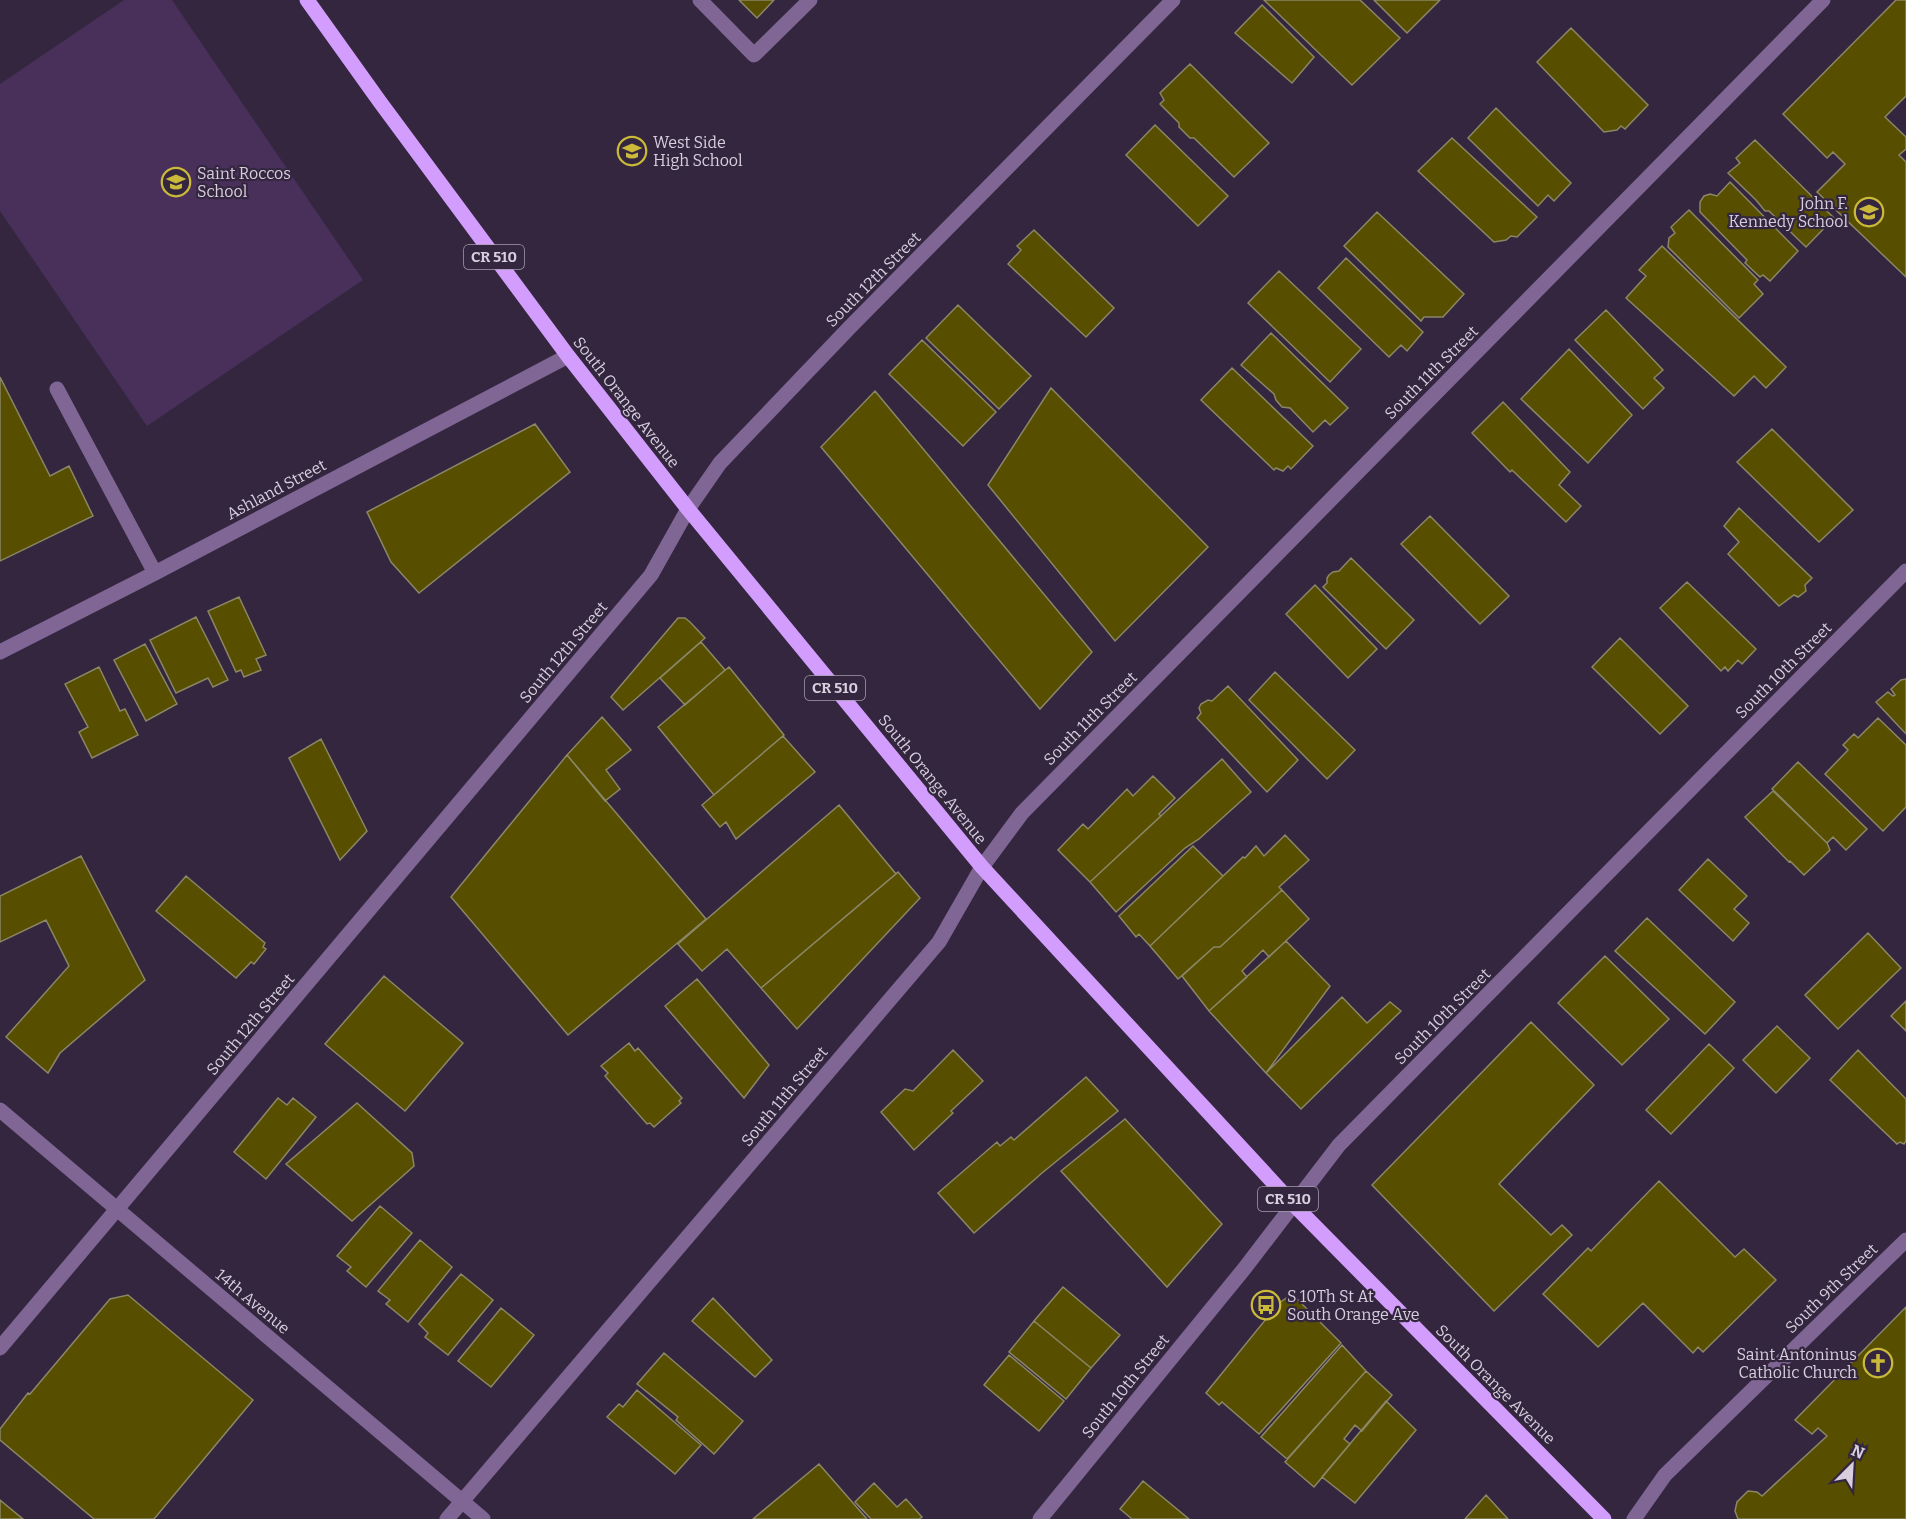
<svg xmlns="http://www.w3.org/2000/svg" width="1906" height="1519" font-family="Bitter,serif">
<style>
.green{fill:#48305b}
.building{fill:#574e00;stroke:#8b8766;stroke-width:1.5}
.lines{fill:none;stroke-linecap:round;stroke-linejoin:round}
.minor{stroke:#7f6694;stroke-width:15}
.major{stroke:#d39dfd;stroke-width:15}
.labels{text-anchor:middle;stroke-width:4.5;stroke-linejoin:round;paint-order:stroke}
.shield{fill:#33263e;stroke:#a69cae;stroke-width:1.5}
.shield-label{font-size:15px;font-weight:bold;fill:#d7cede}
.poi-label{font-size:16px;fill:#d7cede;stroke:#33263e;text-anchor:start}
.street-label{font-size:16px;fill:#d7cede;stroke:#33263e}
</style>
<rect width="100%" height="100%" fill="#33263e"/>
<path class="green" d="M124,0H172L363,280L147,426L0,211V84Z"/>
<path class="building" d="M739,0H774L757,18Z
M1264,0H1360L1400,38L1352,85Z
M1374,0H1440L1407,33Z
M1896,0H1906V96L1885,117L1906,137V149L1899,155L1906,162V277L1817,192L1845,164L1833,152L1827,158L1783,114Z
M1262,5L1314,57L1292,83L1235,33Z
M1571,28L1648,105L1625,129L1621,126L1617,130L1604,132L1537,62Z
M1190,64L1269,143L1234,177L1194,138H1190L1179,127V123L1160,104L1164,100L1160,93Z
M1496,108L1571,183L1554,201L1548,195L1538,206L1468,138Z
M1155,125L1228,196L1198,226L1126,155Z
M1452,138L1537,217L1517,237L1511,236L1506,240L1494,242L1418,171Z
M1755,140L1834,218L1806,247L1769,211H1765L1756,200L1728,173L1740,163L1736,158Z
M1730,182L1798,251L1770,281L1763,275L1760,277L1745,263L1747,260L1700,212V202L1704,196L1710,194L1717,196Z
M1689,210L1758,280L1754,284L1763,294L1739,318L1668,247L1669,238L1675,233L1671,227Z
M1377,212L1464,294L1443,317H1424L1421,321L1344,246Z
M1034,230L1114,308L1086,337L1008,264L1021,250L1017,246Z
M1662,246L1786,367L1766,388L1754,376L1734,396L1626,298L1646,276L1639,270Z
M1346,258L1423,332L1407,351L1401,345L1389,357L1318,288Z
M1279,271L1361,349L1330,382L1248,303Z
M958,305L1031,376L999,409L926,338Z
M1606,310L1663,370L1654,378L1664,388L1643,409L1575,340Z
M1271,333L1348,408L1330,425L1325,420L1313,432L1290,408L1282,407L1276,400L1274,394L1241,365Z
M922,340L996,412L963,446L889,374Z
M1569,349L1632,415L1588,463L1521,399Z
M1232,368L1313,446L1291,469L1288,466L1283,471L1276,468L1274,470L1201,400Z
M0,377L50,476L69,466L93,516L0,561Z
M1051,388L1208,547L1115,641L988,485Z
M875,391L1092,652L1040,709L821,447Z
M1503,402L1570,472L1559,485L1581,506L1566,522L1512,470L1510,472L1472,433Z
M535,424L570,472L419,593L391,562L367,512Z
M1772,429L1853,510L1819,542L1737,462Z
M1739,508L1812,578L1805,585L1806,591L1798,597L1794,595L1779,606L1728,554L1739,542L1724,526Z
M1430,516L1509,596L1480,624L1401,544Z
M1351,558L1414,620L1386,649L1323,587L1327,583V578L1329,575L1333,572L1339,571Z
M1687,582L1756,649L1742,664L1738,660L1728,671L1725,667L1721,671L1660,608Z
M1315,585L1377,649L1348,678L1286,614Z
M239,597L266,655L256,659L261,670L244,677L241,670L236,672L208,611Z
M196,617L228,680L213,687L208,678L176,693L150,640Z
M678,618H685L690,622L705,638L623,710L611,697Z
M1620,638L1688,706L1660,734L1592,667Z
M701,642L725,670L685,705L660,678Z
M145,644L177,704L146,721L114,660Z
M99,667L120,711L125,709L138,735L92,758L79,732L88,727L65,684Z
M729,667L784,735L714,795L658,727Z
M1275,672L1355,750L1327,779L1249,700Z
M1906,679V734L1876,702L1888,692L1893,696L1895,695L1891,689L1901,680Z
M1228,686L1298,760L1267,792L1197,718L1201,713L1199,708L1201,704L1208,700L1212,701Z
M602,717L631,750L606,770L620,789L605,801L567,755Z
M1878,718L1906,745V807L1883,831L1825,774L1848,750L1843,745L1854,734L1858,738Z
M783,736L815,772L736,839L726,822L720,827L702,805Z
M321,739L367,831L340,860L289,758Z
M567,755L706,919L568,1035L451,897Z
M1222,759L1251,792L1199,839L1185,848L1116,912L1090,882Z
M1798,762L1867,829L1846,850L1833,837L1827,843L1772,789Z
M1153,776L1175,798L1159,814L1161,816L1090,882L1058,850L1083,824L1088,829L1127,789L1133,796Z
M1773,791L1827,843L1830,850L1804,875L1790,861L1789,862L1745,817Z
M839,805L896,874L761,988L727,949L702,971L678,944Z
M1285,835L1309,860L1279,887L1282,890L1220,947H1214L1178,979L1150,946L1243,857L1245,858L1256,846L1264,856Z
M1193,846L1223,876L1150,946L1139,934L1136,937L1119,916Z
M81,856L145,980L60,1053L48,1073L6,1037L69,966L46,920L0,942V896Z
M1708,859L1747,896L1734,909L1749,923L1733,941L1679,890Z
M898,872L920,898L797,1029L761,988Z
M186,876L265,943L263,947L266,949L254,964L251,962L236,978L156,911Z
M1282,890L1309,919L1269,957L1263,950L1242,971L1247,977L1209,1011L1182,976L1214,947H1220Z
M1647,918L1735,1002L1705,1034L1615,951Z
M1868,933L1901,968L1838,1029L1805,995Z
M1286,941L1330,986L1266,1073L1209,1011Z
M1605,956L1669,1019L1622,1065L1558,1003Z
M384,976L463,1043L405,1111L325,1044Z
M697,979L769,1065L744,1098L665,1006Z
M1342,997L1367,1023L1390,1002L1401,1011L1301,1109L1266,1073Z
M1906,1001V1031L1891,1016Z
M1531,1022L1594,1085L1499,1184L1551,1235L1562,1225L1572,1235L1494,1311L1372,1185Z
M1777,1026L1810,1058L1776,1093L1743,1060Z
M629,1043L635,1051L638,1048L682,1098L679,1101L681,1103L654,1127L650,1123L647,1124L605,1076L608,1073L601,1066Z
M1709,1044L1734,1068L1671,1134L1646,1110Z
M953,1050L983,1081L951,1111L953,1113L914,1150L881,1112L905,1089L913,1091Z
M1858,1050L1906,1099V1141L1904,1144L1900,1142L1897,1144L1830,1080Z
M1086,1077L1118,1111L1042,1173L974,1233L938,1193L997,1142L1000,1146L1011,1137L1014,1140Z
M278,1098L287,1105L293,1098L316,1117L266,1179L234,1152Z
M357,1103L412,1153L414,1166L352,1221L286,1164Z
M1125,1119L1222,1224L1167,1287L1061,1171Z
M1659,1181L1735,1257L1744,1249L1776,1280L1703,1352L1698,1347L1693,1353L1643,1303L1598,1347L1543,1294L1588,1248L1591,1251Z
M380,1206L412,1233L366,1287L347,1271L351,1267L337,1256Z
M420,1240L452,1267L408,1322L386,1304L390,1300L378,1291Z
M461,1274L493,1300L448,1355L425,1337L428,1333L419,1324Z
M1063,1287L1120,1335L1091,1368L1034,1321Z
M128,1295L253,1400L154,1519H94L0,1440V1429L28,1393L30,1394L110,1299Z
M1294,1296L1341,1343L1259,1434L1222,1402L1219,1405L1206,1393L1279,1303L1288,1297Z
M713,1298L772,1360L755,1377L692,1321Z
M1906,1307V1519H1738L1735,1511L1737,1502L1748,1491L1757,1492L1762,1496L1827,1436L1818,1428L1812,1434L1795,1420Z
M501,1308L534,1335L491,1387L458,1361Z
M1034,1321L1091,1368L1066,1399L1009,1352Z
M1342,1345L1366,1371L1287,1459L1261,1437Z
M664,1353L743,1421L714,1454L676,1420L678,1417L637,1384Z
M1009,1355L1064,1401L1039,1431L984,1385Z
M1366,1371L1392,1395L1362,1431L1355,1425L1344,1439L1350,1444L1314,1487L1285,1462Z
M637,1390L701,1445L675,1474L607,1417L619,1404L623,1407Z
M1386,1401L1416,1430L1355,1503L1322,1477Z
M819,1464L867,1519H753Z
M1143,1481L1189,1519H1132L1120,1509Z
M874,1483L897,1507L906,1499L922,1517L919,1519H871L855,1502Z
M1486,1495L1508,1519H1465Z
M0,1500L23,1519H0Z"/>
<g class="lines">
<path class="minor" d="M700,0L754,55L810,0
M57,389L155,573
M0,652L155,573L568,356
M0,1110L483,1519
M0,1348L651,575L688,509L720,463L851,326L1173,0
M447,1519L939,942L982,867L1022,813L1823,0
M1040,1519L1244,1269L1339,1145L1906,571
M1634,1519L1665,1475L1906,1240"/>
<path class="major" d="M307,0L380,102L568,356L688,509L982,867L1294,1205L1604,1519"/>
</g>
<defs>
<g id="school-ring" transform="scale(1.5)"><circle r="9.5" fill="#33263e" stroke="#cbba39" stroke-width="1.5"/><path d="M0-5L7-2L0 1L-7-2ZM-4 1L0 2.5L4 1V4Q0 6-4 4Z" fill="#cbba39"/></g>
<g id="bus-ring" transform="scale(1.5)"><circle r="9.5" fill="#33263e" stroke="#cbba39" stroke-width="1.5"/><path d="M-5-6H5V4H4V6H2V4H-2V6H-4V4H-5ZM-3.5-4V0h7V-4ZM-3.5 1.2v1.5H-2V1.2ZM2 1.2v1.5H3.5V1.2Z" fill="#cbba39"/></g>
<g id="church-ring" transform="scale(1.5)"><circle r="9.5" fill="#33263e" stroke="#cbba39" stroke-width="1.5"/><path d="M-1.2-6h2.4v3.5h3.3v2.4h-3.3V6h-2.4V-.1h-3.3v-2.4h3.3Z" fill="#cbba39"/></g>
</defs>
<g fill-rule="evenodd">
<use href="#school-ring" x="632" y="151"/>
<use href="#school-ring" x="176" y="182"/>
<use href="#school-ring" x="1869" y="212"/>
<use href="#bus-ring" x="1266" y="1305"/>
<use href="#church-ring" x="1878" y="1363"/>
</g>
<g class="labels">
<g class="shield">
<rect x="464" y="245" width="60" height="24" rx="4.5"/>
<rect x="805" y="676" width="60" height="24" rx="4.5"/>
<rect x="1258" y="1187" width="60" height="24" rx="4.5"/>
</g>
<g class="shield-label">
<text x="494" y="262">CR 510</text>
<text x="835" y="693">CR 510</text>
<text x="1288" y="1204">CR 510</text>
</g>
<g class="poi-label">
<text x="653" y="148">West Side<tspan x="653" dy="18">High School</tspan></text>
<text x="197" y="179">Saint Roccos<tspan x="197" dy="18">School</tspan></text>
<text x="1848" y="209" text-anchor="end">John F.<tspan x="1848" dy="18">Kennedy School</tspan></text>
<text x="1287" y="1302">S 10Th St At<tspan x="1287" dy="18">South Orange Ave</tspan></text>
<text x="1857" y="1360" text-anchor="end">Saint Antoninus<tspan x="1857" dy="18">Catholic Church</tspan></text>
</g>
<g class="street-label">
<text transform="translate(873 279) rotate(-45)" y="6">South 12th Street</text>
<text transform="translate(1431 372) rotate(-45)" y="6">South 11th Street</text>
<text transform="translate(627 402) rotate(52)" y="6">South Orange Avenue</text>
<text transform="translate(276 489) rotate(-28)" y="6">Ashland Street</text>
<text transform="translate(563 652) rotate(-50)" y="6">South 12th Street</text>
<text transform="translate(1783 670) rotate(-45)" y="6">South 10th Street</text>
<text transform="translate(1090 718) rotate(-45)" y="6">South 11th Street</text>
<text transform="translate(933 779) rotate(51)" y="6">South Orange Avenue</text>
<text transform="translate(1442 1016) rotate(-45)" y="6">South 10th Street</text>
<text transform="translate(250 1024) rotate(-50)" y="6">South 12th Street</text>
<text transform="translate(784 1096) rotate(-50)" y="6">South 11th Street</text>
<text transform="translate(1831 1288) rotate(-44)" y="6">South 9th Street</text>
<text transform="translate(253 1301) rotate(40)" y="6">14th Avenue</text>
<text transform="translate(1496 1384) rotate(45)" y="6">South Orange Avenue</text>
<text transform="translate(1125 1386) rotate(-51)" y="6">South 10th Street</text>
</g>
</g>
<g transform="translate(1852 1465) rotate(24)" stroke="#33263e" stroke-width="4.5" paint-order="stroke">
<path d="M0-4.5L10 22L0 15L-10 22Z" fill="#d7cede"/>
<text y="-9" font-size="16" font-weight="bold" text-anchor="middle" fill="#d7cede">N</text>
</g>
</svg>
